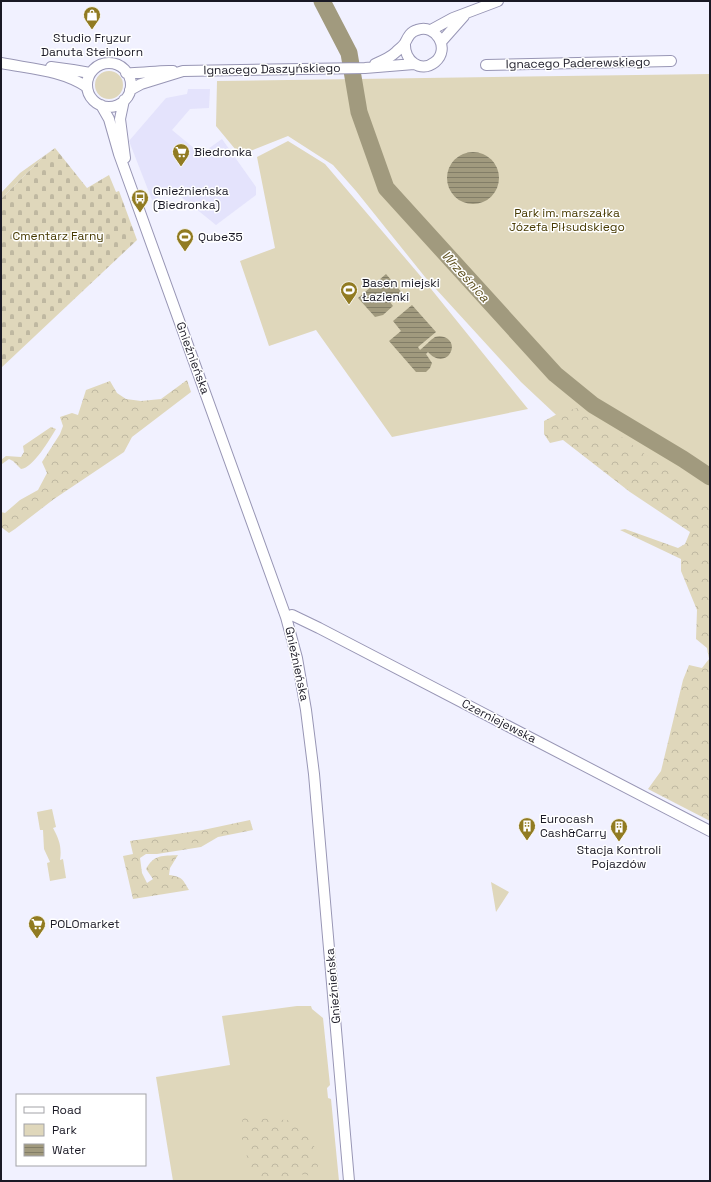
<svg xmlns="http://www.w3.org/2000/svg" width="711" height="1182" font-family="'Space Grotesk',sans-serif">
<style>
.built{fill:#e4e3fc}
.green{fill:#dfd7bb}
.forest{fill:url(#forest-crowns)}
.cemetery{fill:url(#cemetery-stones)}
.water{fill:url(#water-rules)}
.lines{fill:none;stroke-linecap:round;stroke-linejoin:round}
.river{stroke:#a19a7e;stroke-width:17}
.secondary-casing{stroke:#9896b5;stroke-width:12}
.secondary{stroke:#fff;stroke-width:10}
.labels{text-anchor:middle;stroke-width:3;stroke-linejoin:round;paint-order:stroke}
.poi-label{font-size:12px;fill:#1a1925;stroke:#fff;text-anchor:start}
.street-label{font-size:12px;fill:#1a1925;stroke:#fff}
.park-label{font-size:12px;fill:#473a02;stroke:#fff}
.water-label{font-size:13px;font-style:italic;fill:#5e501e;stroke:#fff}
</style>
<defs>
<pattern id="forest-crowns" width="20" height="18" patternUnits="userSpaceOnUse"><rect width="20" height="18" fill="#dfd7bb"/><path d="M2 6a3 3 0 1 1 6 0M12 15a3 3 0 1 1 6 0" fill="none" stroke="#bfb8a1"/></pattern>
<pattern id="cemetery-stones" width="16" height="16" patternUnits="userSpaceOnUse"><rect width="16" height="16" fill="#dfd7bb"/><path d="M2 7V4a2 2 0 0 1 4 0v3zM10 15v-3a2 2 0 0 1 4 0v3z" fill="#bfb8a1"/></pattern>
<pattern id="water-rules" width="6" height="5" patternUnits="userSpaceOnUse"><rect width="6" height="5" fill="#a19a7e"/><path d="M0 2.5h6" fill="none" stroke="#827d67"/></pattern>
</defs>
<rect width="100%" height="100%" fill="#f1f1ff"/>
<path class="built" d="M188,89H210L209,108L190,109L172,130L201,154L222,139L256,187V195L216,225L174,191L152,200L129,141L166,98L187,94Z"/>
<path class="green" d="M95 85a14 14 0 1 1 28 0a14 14 0 1 1-28 0Z
M710,74V519L569,427L521,382L425,277L356,191L333,165L288,136L240,155L216,126L217,81Z
M288,141L325,164L423,279L528,409L392,437L316,330L269,346L240,261L275,248L257,157Z
M55,148L43,157L1,199V193L20,173Z
M52,809L56,827L53,828C59,839 62,847 60,860L63,859L66,878L50,881L47,863L50,862L44,849L43,830H40L37,812Z
M491,882L509,892L496,912Z
M297,1006H311L312,1009L323,1018L330,1085L327,1088L328,1098L331,1099L339,1181H173L156,1077L230,1065L222,1016Z"/>
<path class="forest" d="M187,380L191,392L132,437L124,452L54,499L15,529L9,533L1,527V512L5,513L20,500L38,490L47,473L42,462L60,434L63,426L60,417L72,413L78,415L86,390L110,381L117,393L126,399L141,401L161,399Z
M582,407L639,450L710,500V821L648,789L661,771L683,680L689,665L702,668L709,659L707,648L696,639L697,610L681,571V559L620,530L625,529L678,548L685,544L690,532L630,492L563,440L550,443L544,434V421L561,412Z
M51,427L56,429C50,439 33,468 21,469L13,461L9,459L2,464L1,460L6,456L21,457L24,452L23,446Z
M250,820L253,830L218,837L201,847L157,854H146L140,858L142,873L147,883L153,879L146,869C154,854 163,856 178,855L170,868L169,875C182,877 182,878 189,890L133,899L123,856L133,854L130,841L203,830Z
M243,1117L299,1121L313,1140L320,1177L299,1174L275,1181H254L240,1132Z"/>
<path class="cemetery" d="M55,148L87,188L109,175L116,192L119,191L137,240L1,368V199L43,157Z"/>
<path class="water" d="M447 178a26 26 0 1 1 52 0a26 26 0 1 1-52 0Z
M386,274L404,295L399,300L396,297L390,302L393,306L383,315L375,317L358,298Z
M412,305L436,332L418,347L420,350C425,346 430,340 435,337C438,336 441,336 444,337C462,343 446,372 428,352L426,354L432,363L430,368L426,372H416L389,341L401,331L393,321Z"/>
<g class="lines">
<path class="river" d="M322,1L349,53L359,112L386,188L555,374L593,405L683,459L710,477"/>
<g class="secondary-casing">
<path id="secondary" d="M431,30L453,18L498,1
M441,42L464,16
M1,63C31,69 61,70 87,87
M87 85a22 22 0 1 1 44 0a22 22 0 1 1-44 0Z
M375,64C382,61 391,57 396,52C399,49 403,46 405,43C408,37 410,32 417,30C436,23 451,49 435,62C420,74 404,60 405,43
M486,65L671,61
M51,67L73,70L90,73
M126,73C142,74 158,70 173,71
M130,90L141,84L183,71L365,68L414,64
M124,100L120,119L125,158
M101,105L109,119L119,154L286,617L297,658L306,710L314,774L349,1181
M286,617L292,615L319,628L710,831"/>
</g>
<use href="#secondary" class="secondary"/>
</g>
<defs>
<g id="shop-pin" transform="scale(0.9)"><path d="M0 17L-7.5 6A9.5 9.5 0 1 1 7.5 6Z" fill="#917b22" stroke="#fff"/><path d="M-5-2.5h2.3a2.7 3.5 0 0 1 5.4 0H5L5.5 6h-11ZM-1.5-2.5h3a1.5 2.3 0 0 0-3 0Z" fill="#fff"/></g>
<g id="supermarket-pin" transform="scale(0.9)"><path d="M0 17L-7.5 6A9.5 9.5 0 1 1 7.5 6Z" fill="#917b22" stroke="#fff"/><path d="M-6-5.5h2.5l.6 2H6L4.5 2H-2.5L-4.4-4H-6ZM-1.5 3.2a1.3 1.3 0 1 0 .1 0ZM3 3.2a1.3 1.3 0 1 0 .1 0Z" fill="#fff"/></g>
<g id="bus-pin" transform="scale(0.9)"><path d="M0 17L-7.5 6A9.5 9.5 0 1 1 7.5 6Z" fill="#917b22" stroke="#fff"/><path d="M-5-6H5V4H4V6H2V4H-2V6H-4V4H-5ZM-3.5-4V0h7V-4ZM-3.5 1.2v1.5H-2V1.2ZM2 1.2v1.5H3.5V1.2Z" fill="#fff"/></g>
<g id="stadium-pin" transform="scale(0.9)"><path d="M0 17L-7.5 6A9.5 9.5 0 1 1 7.5 6Z" fill="#917b22" stroke="#fff"/><path d="M0-5a6.5 5 0 1 0 0 10a6.5 5 0 1 0 0-10ZM-3.5-1.8h7v3.6h-7Z" fill="#fff"/></g>
<g id="building-pin" transform="scale(0.9)"><path d="M0 17L-7.5 6A9.5 9.5 0 1 1 7.5 6Z" fill="#917b22" stroke="#fff"/><path d="M-4-6H4V6H1V3H-1V6H-4ZM-2.5-4.3h1.7v1.8h-1.7ZM.8-4.3h1.7v1.8H.8ZM-2.5-1h1.7V.8h-1.7ZM.8-1h1.7V.8H.8Z" fill="#fff"/></g>
</defs>
<g fill-rule="evenodd">
<use href="#shop-pin" x="92" y="15"/>
<use href="#supermarket-pin" x="181" y="152"/>
<use href="#bus-pin" x="140" y="198"/>
<use href="#stadium-pin" x="185" y="237"/>
<use href="#stadium-pin" x="349" y="290"/>
<use href="#building-pin" x="527" y="826"/>
<use href="#building-pin" x="619" y="827"/>
<use href="#supermarket-pin" x="37" y="924"/>
</g>
<g class="labels">
<g class="poi-label">
<text x="92" y="42" text-anchor="middle">Studio Fryzur<tspan x="92" dy="14">Danuta Steinborn</tspan></text>
<text x="194" y="156">Biedronka</text>
<text x="153" y="195">Gnieźnieńska<tspan x="153" dy="14">(Biedronka)</tspan></text>
<text x="198" y="241">Qube35</text>
<text x="362" y="287">Basen miejski<tspan x="362" dy="14">Łazienki</tspan></text>
<text x="540" y="823">Eurocash<tspan x="540" dy="14">Cash&amp;Carry</tspan></text>
<text x="619" y="854" text-anchor="middle">Stacja Kontroli<tspan x="619" dy="14">Pojazdów</tspan></text>
<text x="50" y="928">POLOmarket</text>
</g>
<g class="street-label">
<text transform="translate(578 63) rotate(-1)" y="4">Ignacego Paderewskiego</text>
<text transform="translate(272 69) rotate(-1)" y="4">Ignacego Daszyńskiego</text>
<text transform="translate(193 358) rotate(70)" y="4">Gnieźnieńska</text>
<text transform="translate(297 664) rotate(78)" y="4">Gnieźnieńska</text>
<text transform="translate(499 721) rotate(27)" y="4">Czerniejewska</text>
<text transform="translate(333 986) rotate(-95)" y="4">Gnieźnieńska</text>
</g>
<g class="park-label">
<text x="567" y="217">Park im. marszałka<tspan x="567" dy="14">Józefa Piłsudskiego</tspan></text>
<text x="58" y="240">Cmentarz Farny</text>
</g>
<g class="water-label">
<text transform="translate(466 276) rotate(48)" y="5">Wrześnica</text>
</g>
</g>
<rect width="711" height="1182" fill="none" stroke="#1a1925" stroke-width="4"/>
<rect x="16" y="1094" width="130" height="72" fill="#ffffff" stroke="#a3a3a8"/>
<rect x="24" y="1107" width="20" height="6" fill="#ffffff" stroke="#a3a3a8"/>
<text x="52" y="1114" font-size="12" fill="#1a1925">Road</text>
<rect x="24" y="1124" width="20" height="12" fill="#dfd7bb" stroke="#a3a3a8"/>
<text x="52" y="1134" font-size="12" fill="#1a1925">Park</text>
<rect x="24" y="1144" width="20" height="12" fill="url(#water-rules)" stroke="#a3a3a8"/>
<text x="52" y="1154" font-size="12" fill="#1a1925">Water</text>
</svg>
